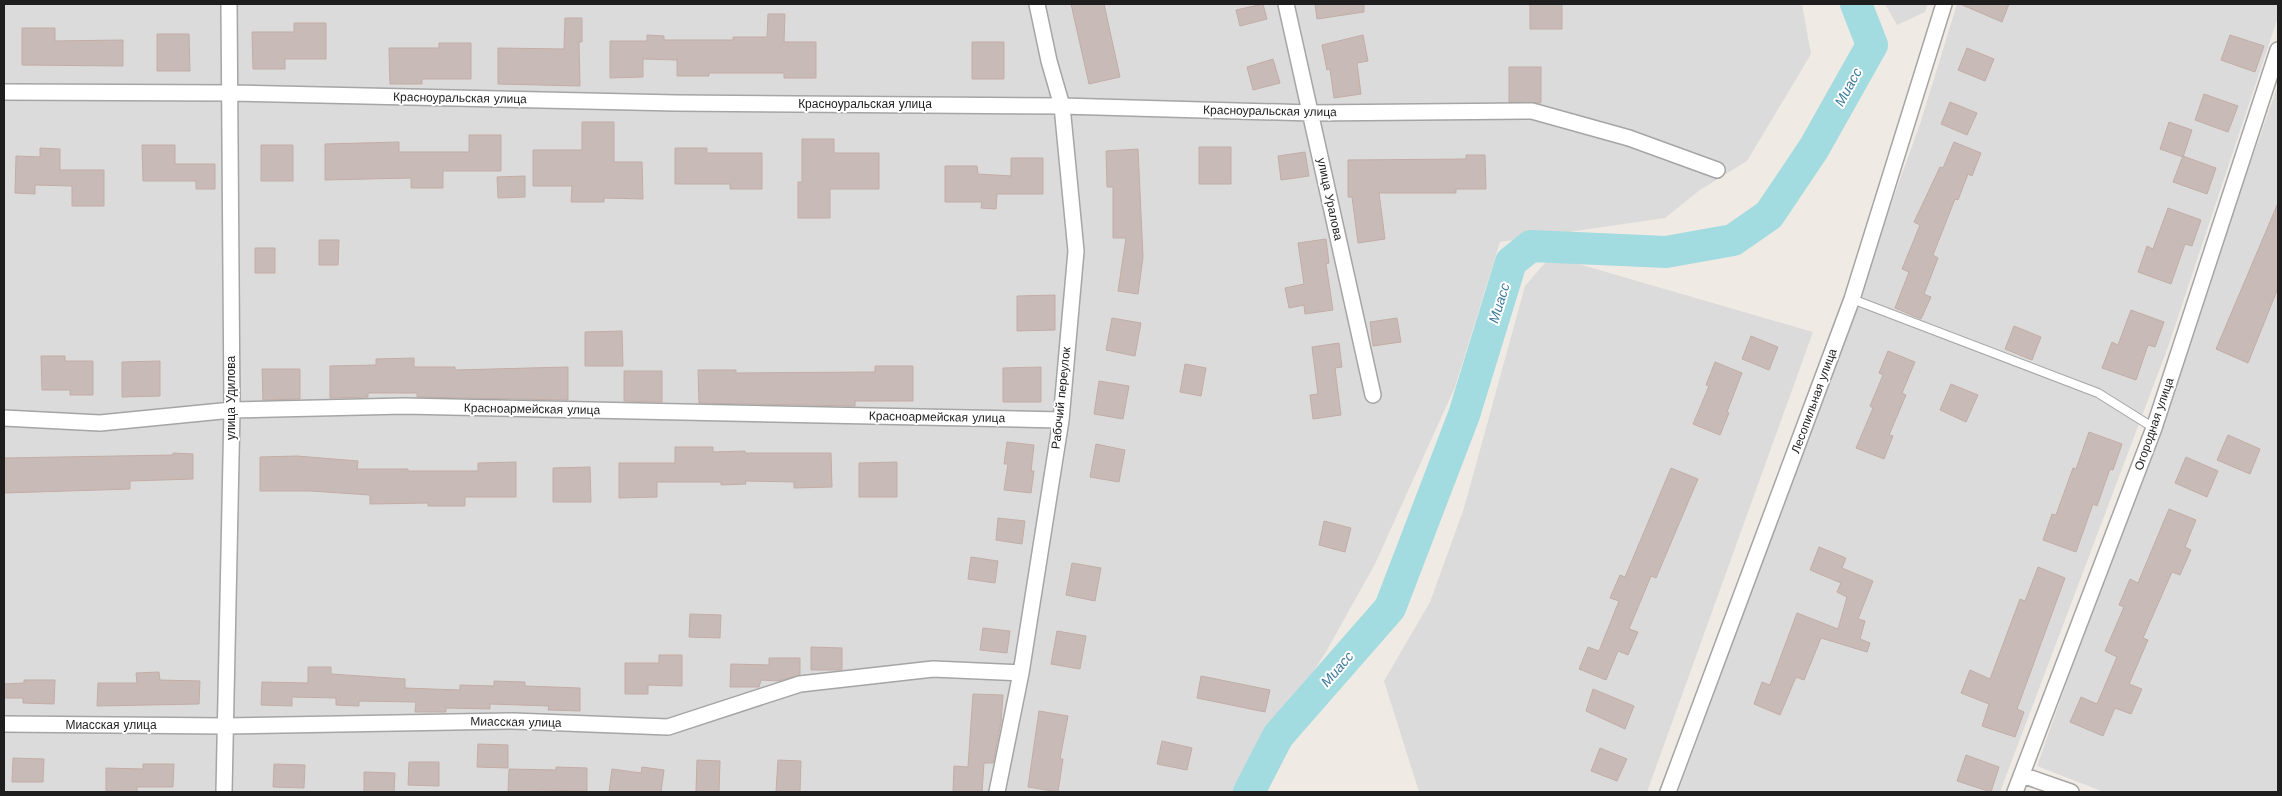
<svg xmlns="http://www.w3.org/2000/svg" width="2282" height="796" font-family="'Work Sans',sans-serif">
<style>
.residential{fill:#dcdbdb}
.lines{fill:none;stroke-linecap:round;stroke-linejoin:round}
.river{stroke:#a2dbe0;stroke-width:32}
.building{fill:#c8bbb7;stroke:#c2ada5}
.lane-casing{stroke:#a5a5a5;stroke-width:10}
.street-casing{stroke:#a5a5a5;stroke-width:18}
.lane{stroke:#fff;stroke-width:8}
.street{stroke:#fff;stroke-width:15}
.labels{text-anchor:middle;stroke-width:4;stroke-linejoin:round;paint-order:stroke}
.street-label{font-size:12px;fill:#1e1e1e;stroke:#fff}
.water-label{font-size:14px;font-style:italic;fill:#3e7b9b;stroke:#fff}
</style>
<rect width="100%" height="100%" fill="#f0eae4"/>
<path class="residential" d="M4,4H1802L1811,54L1747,161L1700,190L1665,218L1500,242L1455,387L1375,564L1327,650L1237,792H4Z
M1885,4H1928L1925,12L1897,25Z
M1957,4H2278V17L2168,347L2000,792H1678L1920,124Z
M2278,85V792H2104L2037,766Z
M1551,256L1813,332L1647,792H1419L1384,681L1430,602L1464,508L1525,286Z"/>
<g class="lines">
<path class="river" d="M1249,792L1278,736L1390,608L1464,415L1511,262L1531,246L1666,252L1733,240L1769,215L1814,148L1872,45L1856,4"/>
</g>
<path class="building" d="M1071,4H1104L1120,77L1089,84Z
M1263,4L1267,19L1240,26L1236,10Z
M1315,4H1364V12L1317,19Z
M1530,4H1562V29H1530Z
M1960,4H2009L2002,22Z
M768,14H785L784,42H816V78H784V73H709V76H677V60L643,59V77L610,78V41H647V35L664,36V40H733V37H767Z
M565,18H582V42H579L580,86L498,84V48L564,49Z
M294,23H326V59H285V69H253L252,32H294Z
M22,28H55V41L123,40V66L22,65Z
M157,34H189L190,71H157Z
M1363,35L1368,61L1357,63L1361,94L1334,98L1330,69L1327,70L1322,45Z
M2230,35L2264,46L2255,72L2221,60Z
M972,42H1004V79H972Z
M439,43H471V79H422V84H390L389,48H439Z
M1967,48L1994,59L1985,81L1958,70Z
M1273,59L1280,83L1253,90L1247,67Z
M1509,67H1541V103L1509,102Z
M2204,94L2238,106L2228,132L2195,120Z
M1950,102L1977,113L1967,135L1941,124Z
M582,122H614V162H642L643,199L604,198V202H571L572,186H533V150H582Z
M2169,122L2192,130L2183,157L2160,149Z
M469,135H501V171H443V188H411V178L325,180V144L399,142V152H469Z
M802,139H834V153H879V189H830V218H798V182H802Z
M1954,142L1981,153L1972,176L1968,174L1958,200L1955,199L1933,255L1938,258L1924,294L1931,297L1921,319L1895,308L1909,272L1902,269L1920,225L1914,222L1940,167L1943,168Z
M142,145H175V164H215V189H196V181H143Z
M261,145H293V181H261Z
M1199,147H1231V184H1199Z
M40,148L60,149V170H104V206H72V186L35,185V194L15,193L16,156L40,157Z
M675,148H707V153H762V189H730V184H675Z
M1138,149L1143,257L1138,294L1118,291L1126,238H1113V187H1107L1106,151Z
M1305,152L1309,176L1281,180L1278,156Z
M1466,155H1485L1486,189H1456V193H1379L1385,239L1358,243L1352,197H1348V160L1466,159Z
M2183,156L2216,168L2207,194L2173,182Z
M1011,158H1043V194H997L996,209L981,208L982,202H945V166H977L978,174L1011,176Z
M525,176V197L498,198L497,177Z
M2278,203V288L2248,363L2216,349Z
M2168,208L2201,220L2192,246L2185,244L2171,284L2138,272L2147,246L2153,249Z
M1326,239L1329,263L1326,264L1333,310L1305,314L1304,305L1289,308L1285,288L1304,284L1298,243Z
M319,240H339L338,265H319Z
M255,248H275V273H255Z
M1055,295V330L1017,331V296Z
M2131,310L2164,322L2155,347L2148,345L2136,380L2102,368L2112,342L2118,345Z
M1112,318L1141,323L1135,356L1106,350Z
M1397,318L1401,342L1373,346L1370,322Z
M2014,326L2041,337L2032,360L2005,349Z
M622,331L623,366H585V332Z
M1751,336L1778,347L1769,370L1742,359Z
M1339,343L1342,367L1335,368L1341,415L1313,419L1310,395L1318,394L1312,347Z
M1888,351L1915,362L1902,393L1906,395L1889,435L1893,436L1884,459L1856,448L1873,408L1870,406L1883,375L1879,373Z
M41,356H65V361H93V395H70V390H42Z
M414,358V367H455V370L568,367V400L417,397V393H368V397L330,398V366L376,365V359Z
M160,361V396L122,397V362Z
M1715,362L1742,373L1727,412L1729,413L1720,435L1693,424L1709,386L1706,385Z
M1185,364L1206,368L1201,396L1180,392Z
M875,366H913V401H855V406L699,403L698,370H736V373L875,372Z
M1041,367V402H1003V368Z
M262,369H300V399L263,400Z
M624,371H662V402L624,401Z
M1099,381L1129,386L1123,419L1094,414Z
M1951,384L1978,395L1966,422L1940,410Z
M2089,432L2122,444L2113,470L2110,469L2097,506L2093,504L2076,552L2043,540L2052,514L2056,515L2073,468L2076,469Z
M2228,435L2260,449L2250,474L2217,460Z
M1007,442L1034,445L1031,471H1034L1031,493L1004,490L1008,464H1004Z
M1096,444L1125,450L1119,482L1090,477Z
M675,447H713V452L745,451V453H831L832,487L794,488V482L745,481L746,484L721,485V482H657V497L619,498V463H675Z
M173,453L193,454V479L130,481V489L4,493V458L173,455Z
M297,456L358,461L357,469H408V471H478V463L516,462V497H465V506H428V503L370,504V495L311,491H260V457Z
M2186,457L2218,471L2207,497L2175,483Z
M897,462V497H859V463Z
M590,467L591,502H553V468Z
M1671,468L1698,479L1656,578L1651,576L1629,629L1638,632L1628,655L1618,651L1606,680L1579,669L1588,647L1599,651L1619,601L1610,598L1620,575L1625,577Z
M2169,509L2196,520L2185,547L2191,550L2180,575L2172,572L2143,638L2148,640L2129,684L2142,689L2131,714L2115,708L2103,736L2070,722L2081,697L2097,704L2117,657L2105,651L2124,607L2119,605L2130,579L2138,583Z
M998,518L1025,521L1022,544L996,540Z
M1324,521L1351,528L1345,552L1319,545Z
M1819,547L1846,558L1842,568L1873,581L1858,619L1865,621L1860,639L1870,643L1867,652L1821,638L1804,680L1796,677L1780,715L1754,704L1762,682L1770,685L1797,613L1838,629L1847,597L1837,592L1841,583L1810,570Z
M971,557L998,561L995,583L968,579Z
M1072,563L1101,568L1095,601L1066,595Z
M2038,567L2065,578L2017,709L2024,712L2015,737L1982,726L1989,704L1961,693L1970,670L1990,679L2020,599L2025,601Z
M690,614L721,615L720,638L689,637Z
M983,628L1010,631L1007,653L980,650Z
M1057,631L1086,636L1080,669L1051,664Z
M811,647L842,648V670H811Z
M659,655H682V686L648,685V694H625V663H659Z
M769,658H800V675L779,681L761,680L759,687H730L731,664L769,665Z
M308,667H331V674L405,679V688L460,690V685L494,686V681L525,682V686L580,688V711L548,710L549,706L490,704V709L446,708V712H415L416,702L359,701V706L336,705V698L292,697V706L261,705L262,682L308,683Z
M159,672L160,680L200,681L199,704L97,706L98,683H137L136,673Z
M1201,676L1270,690L1265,712L1197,698Z
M24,680H55L54,704L23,703V698H4V684L24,683Z
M1593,689L1634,706L1625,729L1586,711Z
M973,694L1003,695L1001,722L993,763H984L982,792H953L954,766L968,767Z
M1039,711L1068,716L1060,759H1063L1058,792L1028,787Z
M1162,741L1192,748L1187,770L1157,764Z
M478,744L508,745V768L477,767Z
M1600,748L1627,759L1617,781L1591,771Z
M1966,755L1999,767L1991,792L1957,781Z
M13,758L44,759L43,782H12Z
M697,760L720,761L719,792L696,791Z
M778,760L801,761L800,792L776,791Z
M409,762H439V786L408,785Z
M143,764H174L173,787H137V792L106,791V768L143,769Z
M274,764L305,765L304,788L273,787Z
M556,767L587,768V791L539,790V792H508L509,769L556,770Z
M642,767L664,770L661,792H609L612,769L641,773Z
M364,772L395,773L394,792H364Z"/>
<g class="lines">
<g class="lane-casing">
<path id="lane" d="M1852,299L2098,393L2154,428"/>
</g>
<g class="street-casing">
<path id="street" d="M1286,4L1373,395
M4,92L229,93L676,103L1062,106L1311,113L1532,111L1629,138L1717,170
M4,418L100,423L232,410L404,406L1061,420
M4,724L224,726L513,721L668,727L800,684L933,669L1021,673
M2022,775L2071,792
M224,792L232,410L229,4
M997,792L1021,673L1061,420L1076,251L1062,106L1049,61L1037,4
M1668,792L1852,299L1944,4
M2015,792L2154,428L2278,50"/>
</g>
<use href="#lane" class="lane"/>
<use href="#street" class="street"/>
</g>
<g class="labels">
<g class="street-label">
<text transform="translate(460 98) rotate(1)" y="4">Красноуральская улица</text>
<text x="865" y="108">Красноуральская улица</text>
<text transform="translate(1270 111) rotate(1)" y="4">Красноуральская улица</text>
<text transform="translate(1330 199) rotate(78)" y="4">улица Уралова</text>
<text transform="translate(231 398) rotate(-90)" y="4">улица Удилова</text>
<text transform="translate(1061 398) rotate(-84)" y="4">Рабочий переулок</text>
<text transform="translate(1814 401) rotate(-70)" y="4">Лесопильная улица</text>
<text transform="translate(532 409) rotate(1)" y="4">Красноармейская улица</text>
<text transform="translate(937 417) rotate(1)" y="4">Красноармейская улица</text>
<text transform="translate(2154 424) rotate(-71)" y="4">Огородная улица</text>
<text transform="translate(516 722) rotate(1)" y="4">Миасская улица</text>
<text x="111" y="729">Миасская улица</text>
</g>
<g class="water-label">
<text transform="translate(1848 87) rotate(-61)" y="5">Миасс</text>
<text transform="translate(1499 303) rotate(-73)" y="5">Миасс</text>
<text transform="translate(1337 669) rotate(-49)" y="5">Миасс</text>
</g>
</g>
<rect width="2282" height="796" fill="none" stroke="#1e1e1e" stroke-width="10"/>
</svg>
